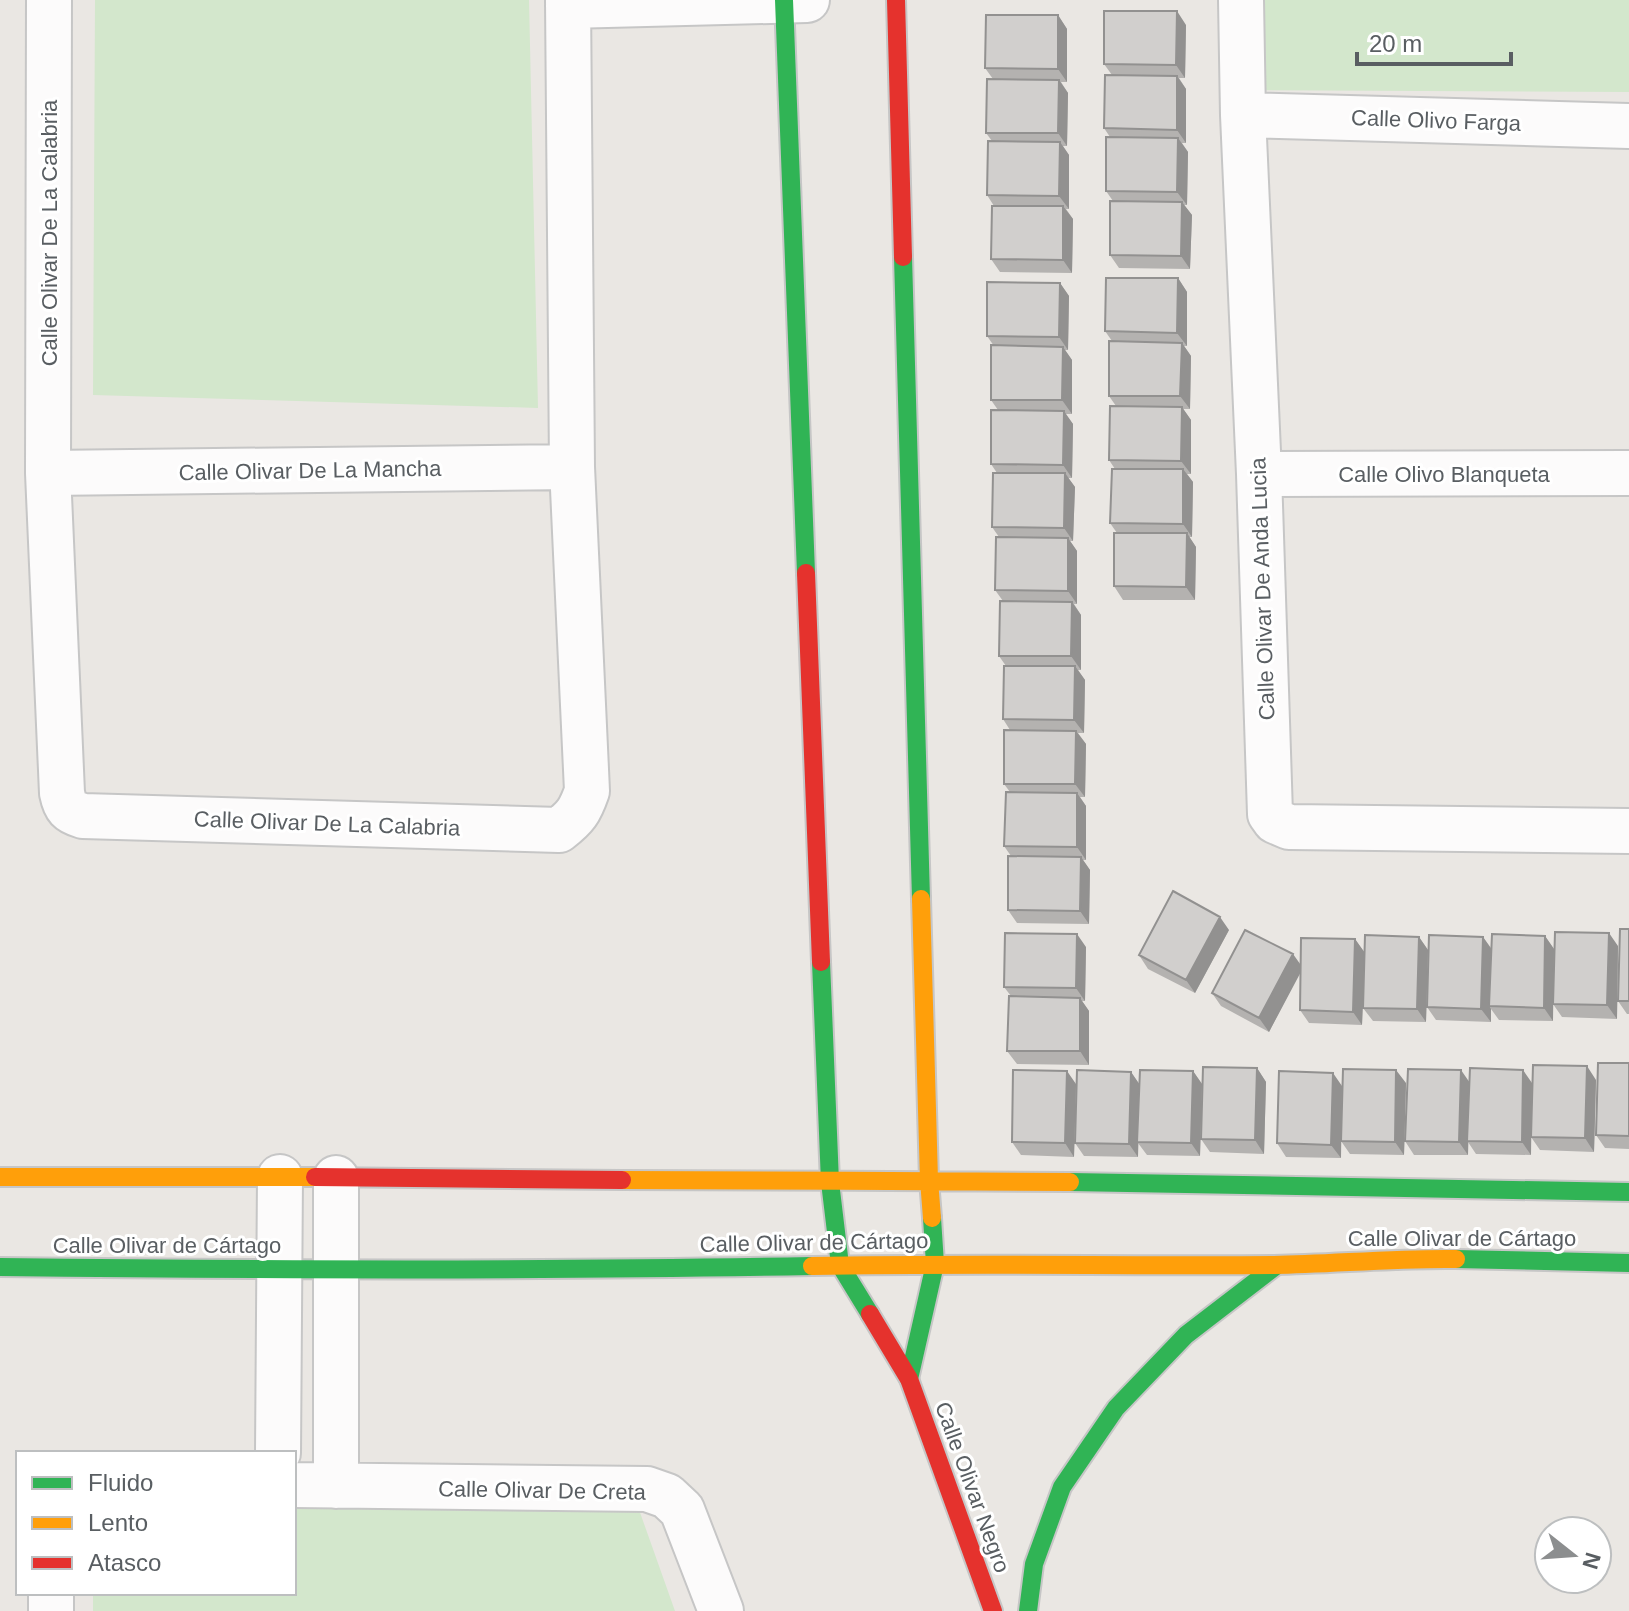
<svg xmlns="http://www.w3.org/2000/svg" width="1629" height="1611" font-family="Arial,sans-serif">
<style>
.green{fill:#d3e7cc}
.lines{fill:none;stroke-linecap:round;stroke-linejoin:round}
.street-casing{stroke:#c6c6c6;stroke-width:48}
.fast-casing{stroke:#c6c6c6;stroke-width:22}
.slow-casing{stroke:#c6c6c6;stroke-width:22}
.jam-casing{stroke:#c6c6c6;stroke-width:22}
.street{stroke:#fcfbfb;stroke-width:44}
.fast{stroke:#30b455;stroke-width:18}
.slow{stroke:#ff9f0a;stroke-width:18}
.jam{stroke:#e5322d;stroke-width:18}
.wall{fill:#b4b2b0}
.shaded-wall{fill:#929190}
.building{fill:#d1cfcd;stroke:#929190;stroke-width:2}
.labels{text-anchor:middle;stroke-width:6;stroke-linejoin:round;paint-order:stroke}
.street-label{font-size:22px;fill:#595e62;stroke:#fff}
</style>
<rect width="100%" height="100%" fill="#eae7e3"/>
<path class="green" d="M95,0H529L538,408L93,395Z
M1242,0H1629V92L1244,90Z
M294,1503L637,1504L675,1611H93V1593H294Z"/>
<g class="lines">
<g class="street-casing">
<path id="street" d="M49,0L48,473L62,793C65,808 69,812 83,816L559,830C576,817 580,811 587,791L572,467L568,0
M1241,0L1243,115L1259,474L1270,814L1275,821L1289,827L1629,831
M568,6L807,0
M1243,115L1629,126
M48,473L572,467
M1259,474L1629,473
M278,1453L280,1177
M294,1485L647,1489L667,1496L682,1510L721,1611
M336,1486V1178
M51,1611V1593"/>
</g>
<g class="fast-casing">
<path id="fast" d="M784,0L806,573
M903,257L921,899
M821,962L830,1182L840,1265L870,1314
M1070,1182L1629,1192
M1456,1259L1629,1263
M0,1267C271,1270 542,1271 812,1266
M909,1379L935,1264L932,1218
M1028,1611L1034,1564L1062,1487L1116,1408L1186,1335L1277,1265"/>
</g>
<g class="slow-casing">
<path id="slow" d="M921,899L929,1180L932,1218
M0,1177H315
M622,1180C771,1181 921,1180 1070,1182
M812,1266C966,1263 1120,1266 1274,1265C1334,1264 1395,1258 1456,1259"/>
</g>
<g class="jam-casing">
<path id="jam" d="M896,0L903,257
M806,573L821,962
M315,1177L622,1180
M870,1314L909,1379L993,1611"/>
</g>
<use href="#street" class="street"/>
<use href="#fast" class="fast"/>
<use href="#slow" class="slow"/>
<use href="#jam" class="jam"/>
</g>
<path class="wall" d="M1058,15L1067,29V82H1061L1068,93L1067,146H1063L1069,155V209H1066L1073,219L1072,273L1000,272L991,259L994,206L987,195L992,141L986,133L993,79L985,68Z
M1186,25L1185,78H1179L1186,89V143H1182L1188,152L1187,205H1184L1192,215L1190,269L1119,268L1110,255L1113,201L1106,191L1110,137L1104,128L1112,75L1104,64Z
M1178,278L1187,292V346H1184L1191,356L1190,409H1183L1191,420V474H1187L1193,482L1192,537H1189L1196,547L1195,600H1123L1114,586L1117,533L1110,523L1115,469L1109,460L1116,406L1109,396L1112,341L1105,331Z
M1060,283L1069,296L1068,350H1065L1072,360V414H1065L1073,424L1072,478H1068L1075,487L1073,541H1070L1077,551V604H1074L1081,615V670H1078L1085,680L1084,733H1078L1086,744L1085,797H1080L1086,806V860H1083L1090,870L1089,924L1017,923L1008,910L1011,856L1004,846L1010,792L1004,784L1010,730L1003,719L1006,666L999,656L1003,601L995,590L999,537L992,527L997,473L991,464L998,410L991,400L994,346L987,336Z
M1629,929V1014H1627L1618,1001Z
M1229,930L1195,993L1148,969L1139,955Z
M1545,936L1554,949L1618,946L1617,1019L1562,1017L1553,1004V1021L1499,1020L1491,1009V1022L1436,1020L1427,1007L1483,937L1491,948Z
M1419,937L1428,950L1426,1022L1373,1021L1363,1008L1364,973L1362,1025L1309,1023L1300,1010V972L1269,1032L1221,1006L1212,993L1301,965L1355,939L1364,952Z
M1086,947L1085,1001H1082L1089,1011V1065L1017,1064L1007,1051L1011,996L1004,987Z
M1629,1063V1149L1605,1148L1596,1135Z
M1257,1068L1266,1082L1264,1154L1210,1152L1201,1139Z
M1193,1071L1202,1084L1200,1156L1147,1155L1138,1143V1157L1084,1156L1075,1143L1131,1072L1139,1084Z
M1596,1080L1594,1152L1540,1150L1531,1137V1155L1476,1154L1468,1142V1155H1414L1405,1141L1469,1081L1532,1083L1531,1133Z
M1406,1083L1404,1155L1350,1154L1341,1141V1158L1286,1157L1277,1143L1342,1086Z
M1076,1084L1074,1157L1021,1155L1012,1142Z"/>
<path class="shaded-wall" d="M1177,11L1186,25L1185,78L1176,65Z
M1058,15L1067,29V82L1058,69Z
M1177,76L1186,89V143L1177,130Z
M1059,80L1068,93L1067,146L1058,133Z
M1178,138L1188,152L1187,205L1177,192Z
M1060,142L1069,155V209L1059,196Z
M1182,202L1192,215L1190,269L1181,256Z
M1063,206L1073,219L1072,273L1063,260Z
M1178,278L1187,292V346L1177,333Z
M1060,283L1069,296L1068,350L1059,337Z
M1182,343L1191,356L1190,409L1180,396Z
M1063,347L1072,360V414L1062,400Z
M1182,407L1191,420V474L1181,461Z
M1064,411L1073,424L1072,478L1063,465Z
M1183,469L1193,482L1192,537L1183,524Z
M1065,473L1075,487L1073,541L1064,528Z
M1187,533L1196,547L1195,600L1186,587Z
M1068,538L1077,551V604L1068,591Z
M1072,602L1081,615V670L1071,656Z
M1075,666L1085,680L1084,733L1074,720Z
M1076,731L1086,744L1085,797L1075,784Z
M1077,793L1086,806V860L1077,847Z
M1081,857L1090,870L1089,924L1080,911Z
M1220,917L1229,930L1195,993L1186,980Z
M1609,933L1618,946L1617,1019L1607,1005Z
M1077,934L1086,947L1085,1001L1076,988Z
M1545,936L1554,949L1553,1021L1544,1008Z
M1419,937L1428,950L1426,1022L1417,1009Z
M1483,937L1492,950L1489,1006L1491,1009V1022L1481,1009Z
M1355,939L1365,953L1362,1025L1353,1012Z
M1293,954L1303,968L1269,1032L1259,1018Z
M1080,998L1089,1011V1065L1080,1051Z
M1587,1066L1596,1080L1594,1152L1585,1138Z
M1257,1068L1266,1082L1264,1154L1255,1140Z
M1396,1070L1406,1083L1404,1155L1395,1142Z
M1461,1070L1470,1083L1468,1155L1459,1142Z
M1523,1070L1532,1083L1531,1155L1522,1142Z
M1067,1071L1076,1084L1074,1157L1065,1143Z
M1193,1071L1202,1084L1200,1156L1191,1143Z
M1131,1072L1140,1085L1138,1157L1129,1144Z
M1333,1073L1342,1086L1341,1158L1331,1145Z"/>
<path class="building" d="M1104,11H1177L1176,65L1104,64Z
M986,15H1058V69L985,68Z
M1105,75L1177,76V130L1104,128Z
M987,79L1059,80L1058,133H986Z
M1106,137L1178,138L1177,192L1106,191Z
M988,141L1060,142L1059,196L987,195Z
M1110,201L1182,202L1181,256L1110,255Z
M992,206H1063V260L991,259Z
M1106,278H1178L1177,333L1105,331Z
M987,282L1060,283L1059,337L987,336Z
M1109,341L1182,343L1180,396H1109Z
M991,345L1063,347L1062,400H991Z
M1110,406L1182,407L1181,461L1109,460Z
M991,410L1064,411L1063,465L991,464Z
M1112,469H1183V524L1110,523Z
M993,473H1065L1064,528L992,527Z
M1114,533H1187L1186,587L1114,586Z
M996,537L1068,538V591L995,590Z
M1000,601L1072,602L1071,656H999Z
M1004,666H1075L1074,720L1003,719Z
M1004,730L1076,731L1075,784H1004Z
M1006,792L1077,793V847L1004,846Z
M1008,856L1081,857L1080,911L1008,910Z
M1173,891L1220,917L1186,980L1139,955Z
M1620,929H1629V1001H1618Z
M1245,930L1293,954L1259,1018L1212,993Z
M1555,932L1609,933L1607,1005L1553,1004Z
M1005,933L1077,934L1076,988L1004,987Z
M1492,934L1545,936L1544,1008L1489,1006Z
M1365,935L1419,937L1417,1009L1363,1008Z
M1429,935L1483,937L1481,1009L1427,1007Z
M1301,938L1355,939L1353,1012L1300,1010Z
M1009,996L1080,998V1051H1007Z
M1598,1063H1629V1136L1596,1135Z
M1533,1065L1587,1066L1585,1138L1531,1137Z
M1203,1067L1257,1068L1255,1140L1201,1139Z
M1470,1068L1523,1070L1522,1142L1467,1141Z
M1343,1069L1396,1070L1395,1142L1341,1141Z
M1408,1069L1461,1070L1459,1142L1405,1141Z
M1013,1070L1067,1071L1065,1143L1012,1142Z
M1077,1070L1131,1072L1129,1144L1075,1143Z
M1140,1070L1193,1071L1191,1143L1137,1142Z
M1279,1071L1333,1073L1331,1145L1277,1143Z"/>
<g class="labels">
<g class="street-label">
<text transform="translate(1436 120) rotate(2)" y="8">Calle Olivo Farga</text>
<text transform="translate(49 233) rotate(-90)" y="8">Calle Olivar De La Calabria</text>
<text transform="translate(310 470) rotate(-1)" y="8">Calle Olivar De La Mancha</text>
<text x="1444" y="482">Calle Olivo Blanqueta</text>
<text transform="translate(1262 589) rotate(-92)" y="8">Calle Olivar De Anda Lucia</text>
<text transform="translate(327 823) rotate(2)" y="8">Calle Olivar De La Calabria</text>
<text x="1462" y="1246">Calle Olivar de Cártago</text>
<text transform="translate(814 1242) rotate(-1)" y="8">Calle Olivar de Cártago</text>
<text x="167" y="1253">Calle Olivar de Cártago</text>
<text transform="translate(973 1487) rotate(70)" y="8">Calle Olivar Negro</text>
<text transform="translate(542 1490) rotate(1)" y="8">Calle Olivar De Creta</text>
</g>
</g>
<rect x="16" y="1451" width="280" height="144" fill="#ffffff" stroke="#bdbfc0" stroke-width="2"/>
<rect x="32" y="1477" width="40" height="12" fill="#30b455" stroke="#bdbfc0" stroke-width="2"/>
<text x="88" y="1491" font-size="24" fill="#595e62">Fluido</text>
<rect x="32" y="1517" width="40" height="12" fill="#ff9f0a" stroke="#bdbfc0" stroke-width="2"/>
<text x="88" y="1531" font-size="24" fill="#595e62">Lento</text>
<rect x="32" y="1557" width="40" height="12" fill="#e5322d" stroke="#bdbfc0" stroke-width="2"/>
<text x="88" y="1571" font-size="24" fill="#595e62">Atasco</text>
<g transform="translate(1573 1555) rotate(107)"><circle r="38" fill="#ffffff" stroke="#bdbfc0" stroke-width="2"/>
<path d="M0-6L14 30L0 20L-14 30Z" fill="#8c8e8f"/>
<text y="-12" font-size="22" font-weight="bold" text-anchor="middle" fill="#595e62">N</text>
</g>
<path d="M1357 52v12h154v-12" fill="none" stroke="#595e62" stroke-width="4"/>
<text x="1369" y="52" font-size="24" fill="#595e62" stroke="#ffffff" stroke-width="6" paint-order="stroke">20 m</text>
</svg>
